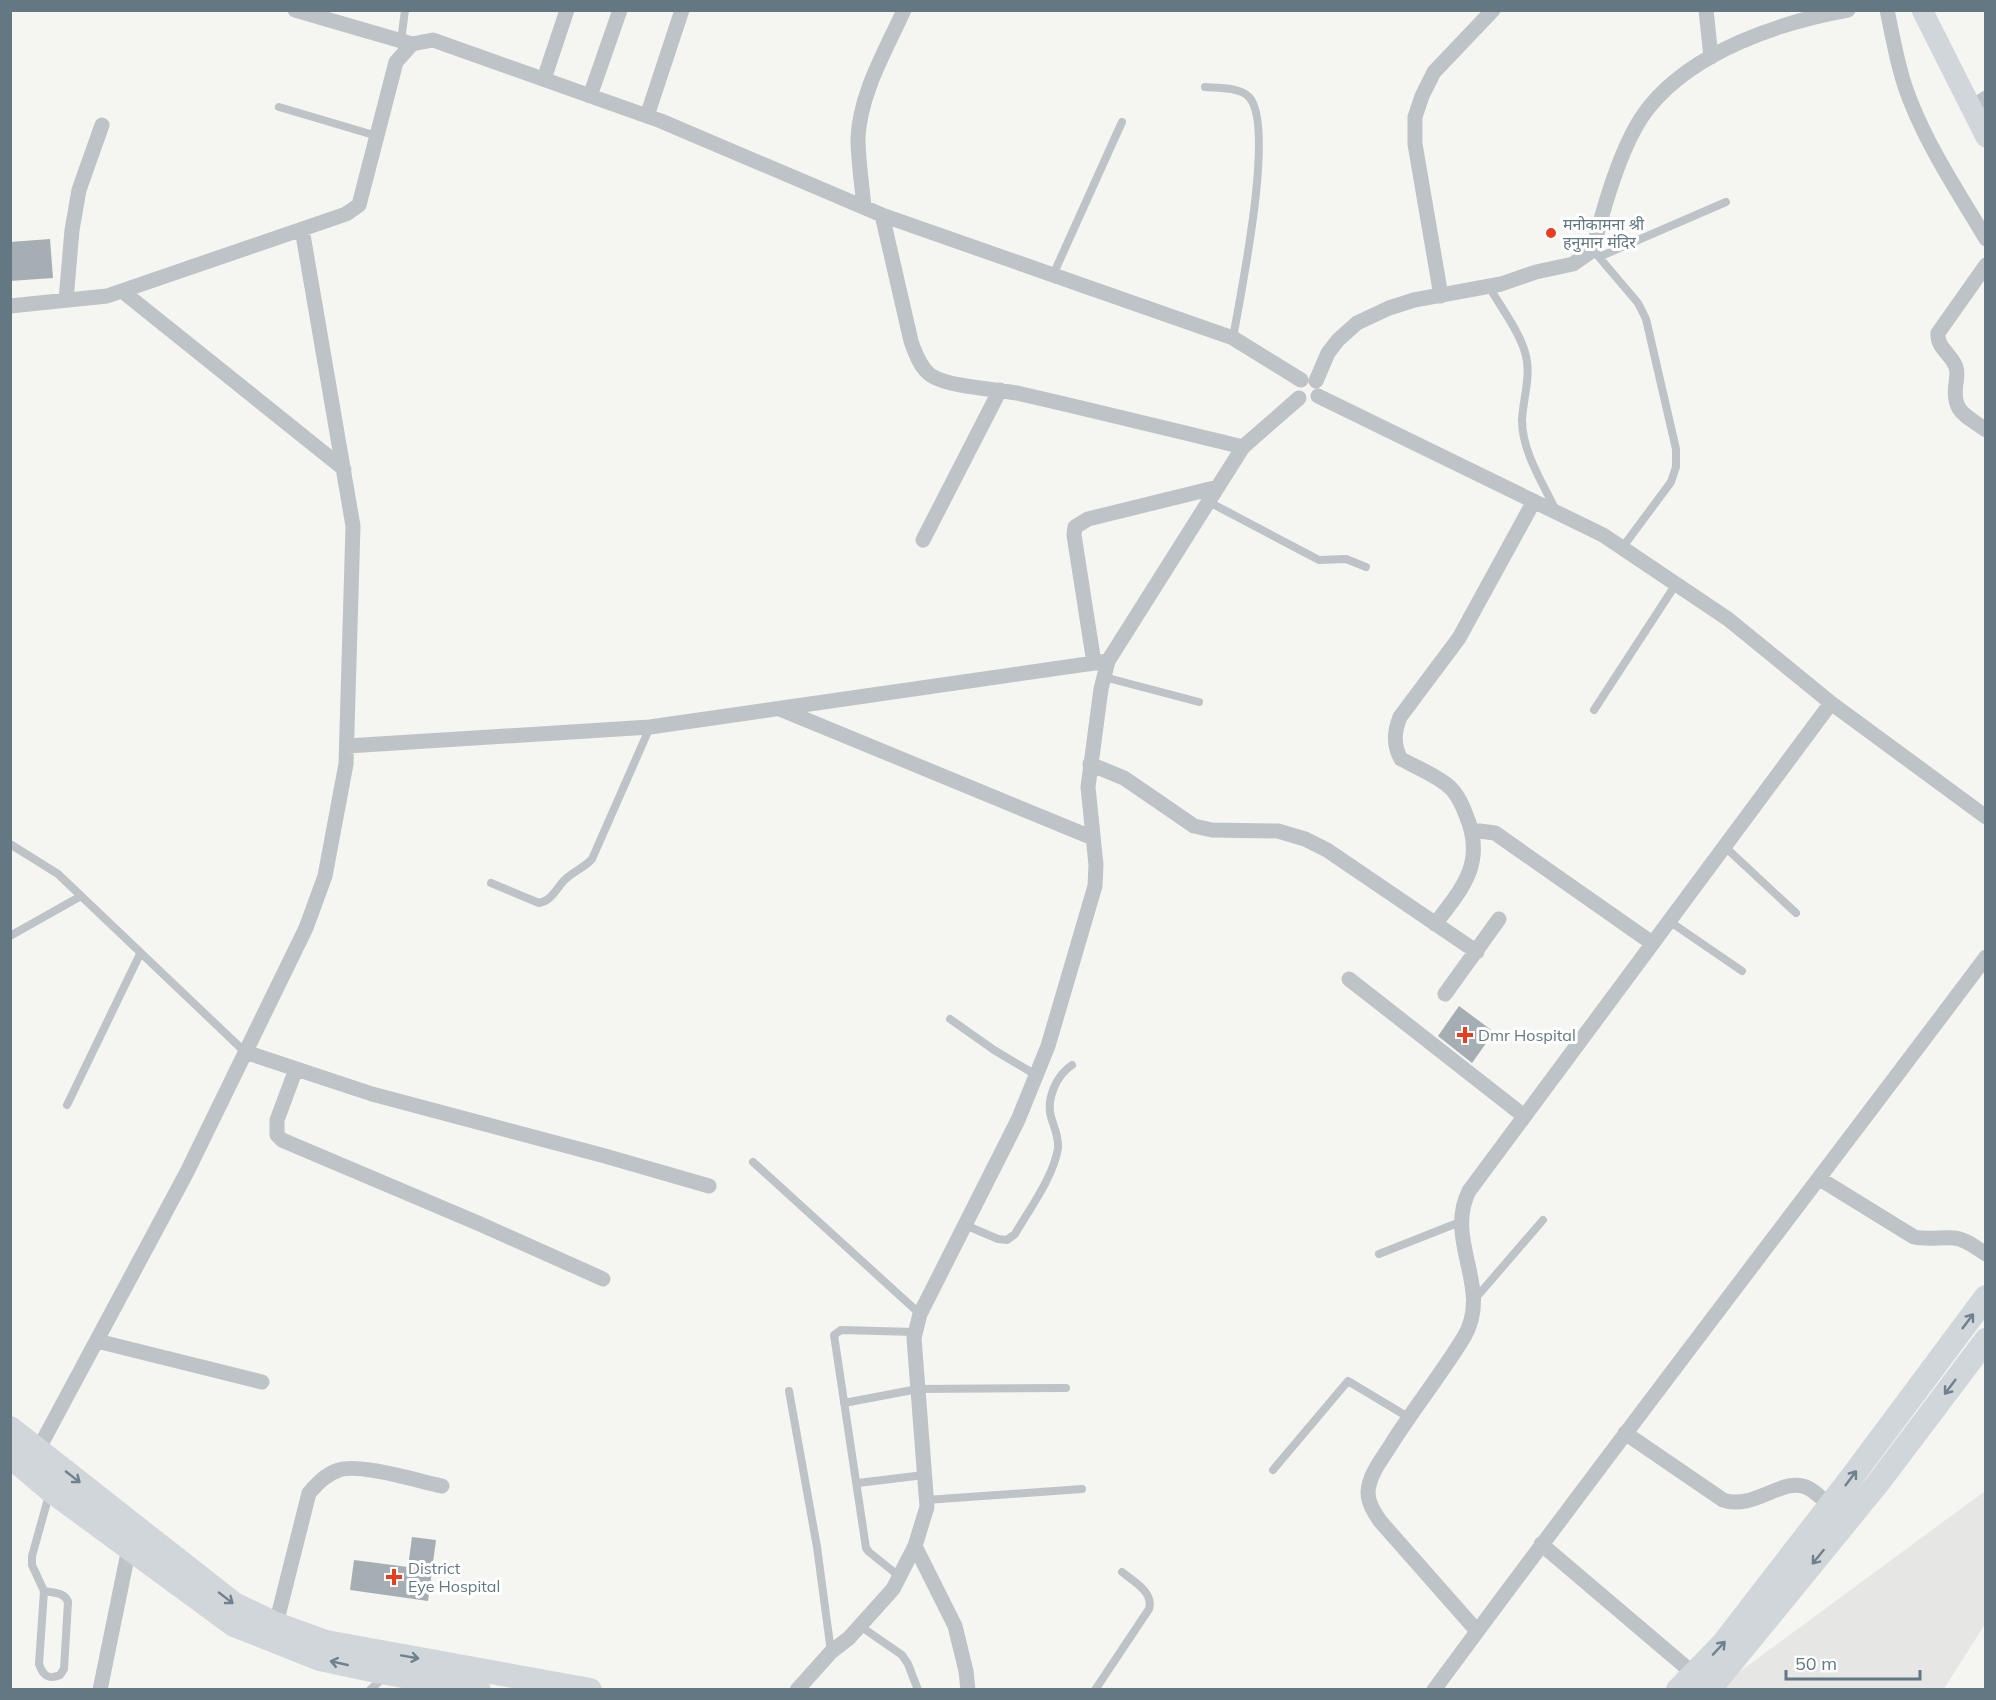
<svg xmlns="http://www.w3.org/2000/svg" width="1996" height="1700" font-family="Mulish,'Noto Sans Devanagari',sans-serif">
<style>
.built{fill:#e6e6e5}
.building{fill:#a5afb3}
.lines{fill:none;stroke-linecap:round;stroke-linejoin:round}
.service{stroke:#bdc3c6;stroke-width:8}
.minor{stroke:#bdc3c6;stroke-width:15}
.secondary{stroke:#d1d6da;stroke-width:21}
.primary{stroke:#d1d6da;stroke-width:24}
.oneway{stroke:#6e818c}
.poi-dot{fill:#e83d1e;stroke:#fff;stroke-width:2}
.labels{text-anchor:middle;stroke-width:6;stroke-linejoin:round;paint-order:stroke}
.poi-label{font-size:16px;fill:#637883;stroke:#fff;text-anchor:start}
</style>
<rect width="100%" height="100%" fill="#f5f5f1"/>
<path class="built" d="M1985,1491V1624L1944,1689L1715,1690Z"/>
<path class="building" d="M50,239L53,278L10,281V242Z
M1459,1006L1494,1032L1472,1063L1438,1036Z
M412,1537L436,1540L428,1601L350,1590L354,1560L408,1567Z"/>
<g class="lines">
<path class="service" d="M401,41L405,10
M1205,87C1218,88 1240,87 1249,97C1276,126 1240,296 1233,338
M279,107L377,136
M1593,250L1638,303L1646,319L1676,449V467L1671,482L1622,548
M1599,257L1726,202
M1053,275L1122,122
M1489,287C1501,307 1521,334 1526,356C1531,377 1523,399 1522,420C1522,452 1543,483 1556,511
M1209,502L1319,560L1346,559L1366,567
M1104,677L1199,702
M1594,710L1676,584
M10,844L58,874L245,1052
M1724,846L1796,913
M491,883L539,903C554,900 557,885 568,877C576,870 585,867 592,859L650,727
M1669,921L1742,971
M10,936L81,896
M950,1019L994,1050L1036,1075
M67,1105L140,954
M753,1162L920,1314
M965,1225L998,1239L1007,1240L1015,1234C1029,1210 1054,1176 1058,1148C1059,1137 1054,1127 1051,1117C1046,1098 1057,1075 1072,1065
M1379,1254L1460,1222
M1474,1300L1543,1220
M789,1391L817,1547L831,1652
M844,1403L918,1389L1066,1388
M1273,1470L1348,1381L1408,1417
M858,1483L924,1475
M926,1500L1082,1489
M899,1576L869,1552L866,1548L834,1335L841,1330L915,1332
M44,1591C53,1593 65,1592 68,1602L64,1669L60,1675C49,1680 43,1676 39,1664L44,1591L32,1565V1556L49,1495
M860,1626L902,1655L908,1664L918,1690
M370,1690L384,1677
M1095,1690L1149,1609C1154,1592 1133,1581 1122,1572"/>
<path class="minor" d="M295,10L412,44
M1706,10L1711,57
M1887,10C1894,42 1899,75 1912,105C1931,152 1960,195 1986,239
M544,79L567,10
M590,96L620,10
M1971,108L1986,98
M647,116L682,10
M864,207C862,185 858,160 858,138C860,93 886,50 904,10
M882,215L911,341C915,353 921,369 932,376C950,387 994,389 1017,393C1092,410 1168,429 1243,447
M1986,265L1938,333C1937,348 1950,353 1955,365C1958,370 1957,377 1956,383C1952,412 1964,414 1986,430
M122,291L344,469
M1441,296L1415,144V117L1422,96L1434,72L1493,10
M66,300L72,230L79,190L102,125
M10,306L107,296L346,214L359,205L396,62L412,44L433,40L661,121L882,215L1233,338L1301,380
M1316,381L1328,353L1338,340L1357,323L1389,308L1414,300L1501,284L1536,272L1573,264L1593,250C1603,209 1623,138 1650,106C1695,51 1780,22 1848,10
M1318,396L1603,535L1728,619L1831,703L1986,817
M923,540L1000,390
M1094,663L1074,535L1075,527L1088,519L1218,487
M780,709L1093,838
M347,746L650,727L1108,661
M1090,764L1124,778L1194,826L1212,830L1278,831L1305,839L1327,850L1477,952
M1472,830L1495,833L1652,943
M1435,924C1463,888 1486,862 1466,815C1462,804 1456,791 1446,784C1433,774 1416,767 1401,759C1393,745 1394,732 1400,717L1459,638L1534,501
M1349,979L1524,1116
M1445,994L1499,919
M245,1052L372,1094L605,1156L709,1186
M296,1069L277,1120V1135L282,1140L480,1224L603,1279
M1820,1179L1914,1237C1928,1240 1941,1237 1954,1238C1966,1239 1976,1248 1986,1254
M97,1341L262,1382
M1625,1433L1723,1500C1754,1511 1784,1475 1808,1488C1816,1492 1823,1500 1830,1505
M38,1450L187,1172L306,928L325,876L346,764L353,526L302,229
M1541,1544L1694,1674
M915,1546L955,1626L966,1671L968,1690
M276,1624L309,1493C318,1483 326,1474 339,1470C360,1463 418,1481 442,1486
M1477,1631L1380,1521C1374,1512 1368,1503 1368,1492C1369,1474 1383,1458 1392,1443C1415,1407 1442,1373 1464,1337C1493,1288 1444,1241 1469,1191L1831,703
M100,1690L129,1548
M797,1690L831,1652L849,1638L893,1589L915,1546L927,1507L914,1338L920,1314L1018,1120L1048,1046L1095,886L1096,865L1088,787L1101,689L1108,661L1243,447L1299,398
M1434,1690C1615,1444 1802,1202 1986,957"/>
<path class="secondary" d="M1922,10L1986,137"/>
<path class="primary" d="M10,1428L234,1604L276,1624L326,1642L590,1690
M10,1456L50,1490L234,1625L320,1659L376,1671L479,1690
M1678,1690L1722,1645L1851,1478L1986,1297
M1709,1690L1878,1483L1986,1340"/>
</g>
<defs><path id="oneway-shaft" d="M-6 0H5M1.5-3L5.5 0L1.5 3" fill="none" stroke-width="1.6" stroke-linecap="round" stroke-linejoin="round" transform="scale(1.5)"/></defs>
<g class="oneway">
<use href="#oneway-shaft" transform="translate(1968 1321) rotate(-53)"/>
<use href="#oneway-shaft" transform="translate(1950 1387) rotate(127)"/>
<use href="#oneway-shaft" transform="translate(73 1477) rotate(38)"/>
<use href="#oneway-shaft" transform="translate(1851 1478) rotate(-53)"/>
<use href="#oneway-shaft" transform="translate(1818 1557) rotate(129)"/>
<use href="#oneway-shaft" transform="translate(226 1598) rotate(38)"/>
<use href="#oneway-shaft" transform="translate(1719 1648) rotate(-47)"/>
<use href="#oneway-shaft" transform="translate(410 1657) rotate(10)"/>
<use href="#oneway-shaft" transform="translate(339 1663) rotate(-167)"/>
</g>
<g class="poi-dot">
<circle cx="1551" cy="233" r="6"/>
<path d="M1462 1026h6v6h6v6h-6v6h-6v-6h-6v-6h6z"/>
<path d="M391 1568h6v6h6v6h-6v6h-6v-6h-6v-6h6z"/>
</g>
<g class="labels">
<g class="poi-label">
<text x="1563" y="230">मनोकामना श्री<tspan x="1563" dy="18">हनुमान मंदिर</tspan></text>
<text x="1478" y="1041">Dmr Hospital</text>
<text x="408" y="1574">District<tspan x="408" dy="18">Eye Hospital</tspan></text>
</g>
</g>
<rect width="1996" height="1700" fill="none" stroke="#637883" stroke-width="24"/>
<path d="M1786 1670v9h134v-9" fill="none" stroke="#637883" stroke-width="3"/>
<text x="1795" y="1670" font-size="18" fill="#637883" stroke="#ffffff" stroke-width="4.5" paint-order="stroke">50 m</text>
</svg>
